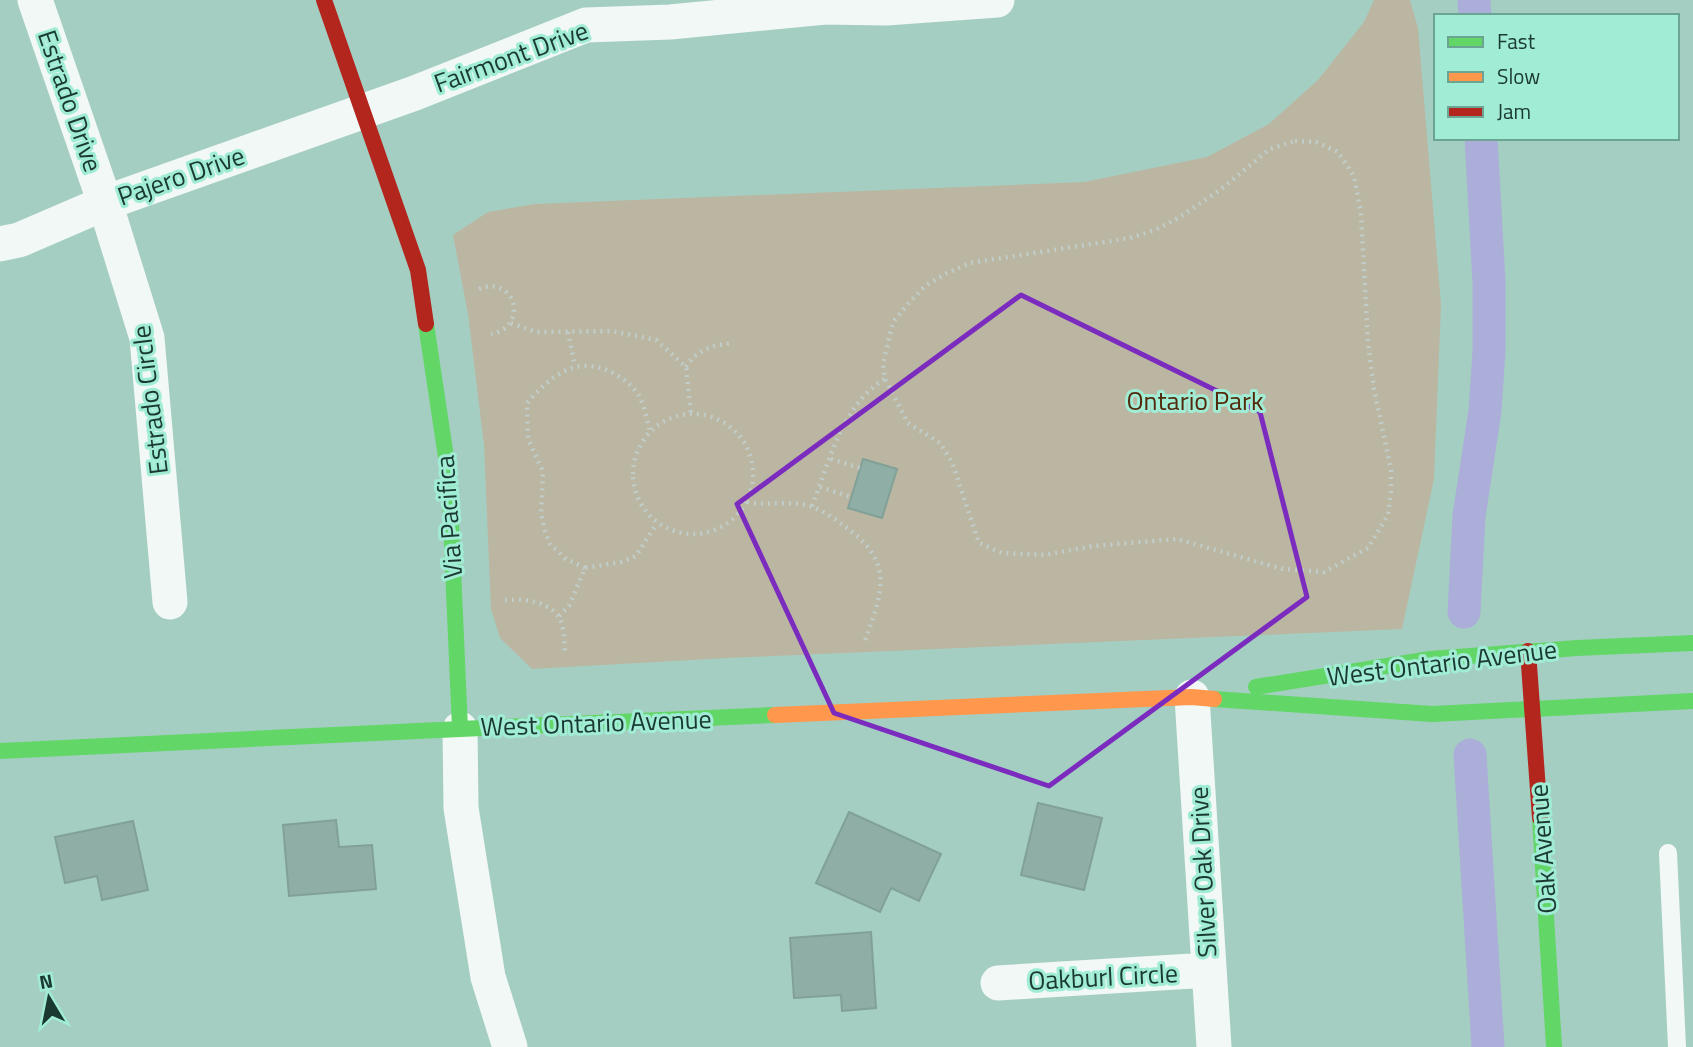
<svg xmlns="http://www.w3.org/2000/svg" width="1693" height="1047" font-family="'Titillium Web',sans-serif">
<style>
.green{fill:#bbb6a2}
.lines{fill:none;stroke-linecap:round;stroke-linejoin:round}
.canal{stroke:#abaed8;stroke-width:33}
.building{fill:#8fafa6;stroke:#81a198;stroke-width:2}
.path{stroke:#c0cdc9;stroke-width:4.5;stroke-dasharray:2 5;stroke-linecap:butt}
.lane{stroke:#f2f8f6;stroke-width:18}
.street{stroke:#f2f8f6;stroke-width:35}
.fast{stroke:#63d668;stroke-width:16}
.slow{stroke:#ff974d;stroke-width:16}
.jam{stroke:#b3261e;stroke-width:16}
.marked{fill:none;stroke:#7b2cbf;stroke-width:5;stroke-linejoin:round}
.labels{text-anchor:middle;stroke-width:6;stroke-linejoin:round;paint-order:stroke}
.street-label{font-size:26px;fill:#1a3930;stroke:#a1ecd5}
.park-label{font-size:26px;fill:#52290b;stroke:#a1ecd5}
</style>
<rect width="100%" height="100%" fill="#a5cec2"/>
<path class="green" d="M1374,0H1410L1418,28L1441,305L1434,479L1402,629L727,658L532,669L500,638L491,609L484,445L468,314L453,235L488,212L535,204L1084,182L1207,157L1269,124L1318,80L1364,22Z"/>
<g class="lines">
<path class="canal" d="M1474,0L1475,16
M1464,612L1469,516L1485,411L1489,351V282L1481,138
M1470,755L1488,1047"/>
</g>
<path class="building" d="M863,459L897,469L882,518L848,508Z
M1038,803L1102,818L1084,890L1021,875Z
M849,812L941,854L919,901L891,888L880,912L816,883Z
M336,820L339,847L372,845L376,889L289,896L283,825Z
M133,821L148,890L102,900L97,876L65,883L55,837Z
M871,932L876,1008L842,1011L841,995L794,998L790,938Z"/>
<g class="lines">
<path class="path" d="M1295,141L1316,142L1338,152L1354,176L1361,213L1368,343L1374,389L1391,470V491L1388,515L1368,548L1324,572L1283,569L1177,539L1093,546L1045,555L1002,553L979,543L952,462L940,443L908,423L885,379L883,364L893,322L908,304L925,286L947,273L970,263L1130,238L1155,230L1178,218L1220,190L1270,149Z
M479,289C515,274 530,327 491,334
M511,323L536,332L612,331L656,340L686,367L691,414
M568,332L575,366
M686,367C697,349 713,345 733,343
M633 474a60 60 0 1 1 120 0a60 60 0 1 1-120 0Z
M831,459L860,468
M820,487L851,497
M747,502C768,506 790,500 810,506C823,510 836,520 847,528C895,563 882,593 865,641
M812,506C829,463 842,404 885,379
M585,568L566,559L550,544L545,531L541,513L543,472L528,439L527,403C551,376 576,354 613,373C623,379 631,384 638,394C644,404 647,419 650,431
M505,600C523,599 546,600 558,616C565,625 564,643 565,655
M559,616L569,606L585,568L621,562L636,556L657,523"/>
<path class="lane" d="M1668,853L1677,1047"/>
<path class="street" d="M35,0L105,203L147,338L170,602
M0,244L19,240L105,203L415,93L586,25L670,22L825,7L886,8L997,0
M1192,697L1214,1047
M460,729L461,808L488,977L510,1047
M998,983L1208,970"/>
<path class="fast" d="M426,324L449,477L460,729L775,715
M1256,687L1430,659L1577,648L1693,643
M1214,699L1432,714L1693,701
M0,751L460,729
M1540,818L1554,1047"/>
<path class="slow" d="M775,715L1192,697L1214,699"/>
<path class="jam" d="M324,0L418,270L426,324
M1528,651L1540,818"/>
</g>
<path class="marked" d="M1021,295L1260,412L1307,597L1049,786L834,713L737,504Z"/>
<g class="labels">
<g class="street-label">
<text transform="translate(511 57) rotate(-20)" y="9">Fairmont Drive</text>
<text transform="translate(70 101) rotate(71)" y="9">Estrado Drive</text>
<text transform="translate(181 176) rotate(-19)" y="9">Pajero Drive</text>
<text transform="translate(150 400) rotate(-97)" y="9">Estrado Circle</text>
<text transform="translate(449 517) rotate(-94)" y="9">Via Pacifica</text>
<text transform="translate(1442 663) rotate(-7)" y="9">West Ontario Avenue</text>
<text transform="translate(596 723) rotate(-2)" y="9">West Ontario Avenue</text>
<text transform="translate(1543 849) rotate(-94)" y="9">Oak Avenue</text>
<text transform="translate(1203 872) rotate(-93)" y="9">Silver Oak Drive</text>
<text transform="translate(1103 977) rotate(-3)" y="9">Oakburl Circle</text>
</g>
<g class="park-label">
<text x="1195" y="410">Ontario Park</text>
</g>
</g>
<rect x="1434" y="14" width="245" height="126" fill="#a1ecd5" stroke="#6ba493" stroke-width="2"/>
<rect x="1448" y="37" width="35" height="10" fill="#63d668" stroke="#6ba493" stroke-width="2"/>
<text x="1497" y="49" font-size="21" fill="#1a3930">Fast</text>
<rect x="1448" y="72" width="35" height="10" fill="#ff974d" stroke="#6ba493" stroke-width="2"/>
<text x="1497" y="84" font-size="21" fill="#1a3930">Slow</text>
<rect x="1448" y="107" width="35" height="10" fill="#b3261e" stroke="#6ba493" stroke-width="2"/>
<text x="1497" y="119" font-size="21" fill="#1a3930">Jam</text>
<g transform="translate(49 998) rotate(350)" stroke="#a1ecd5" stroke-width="5" paint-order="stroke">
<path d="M0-5L12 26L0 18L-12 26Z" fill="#1a3930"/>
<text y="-10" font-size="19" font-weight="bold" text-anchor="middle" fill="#1a3930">N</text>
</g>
</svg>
